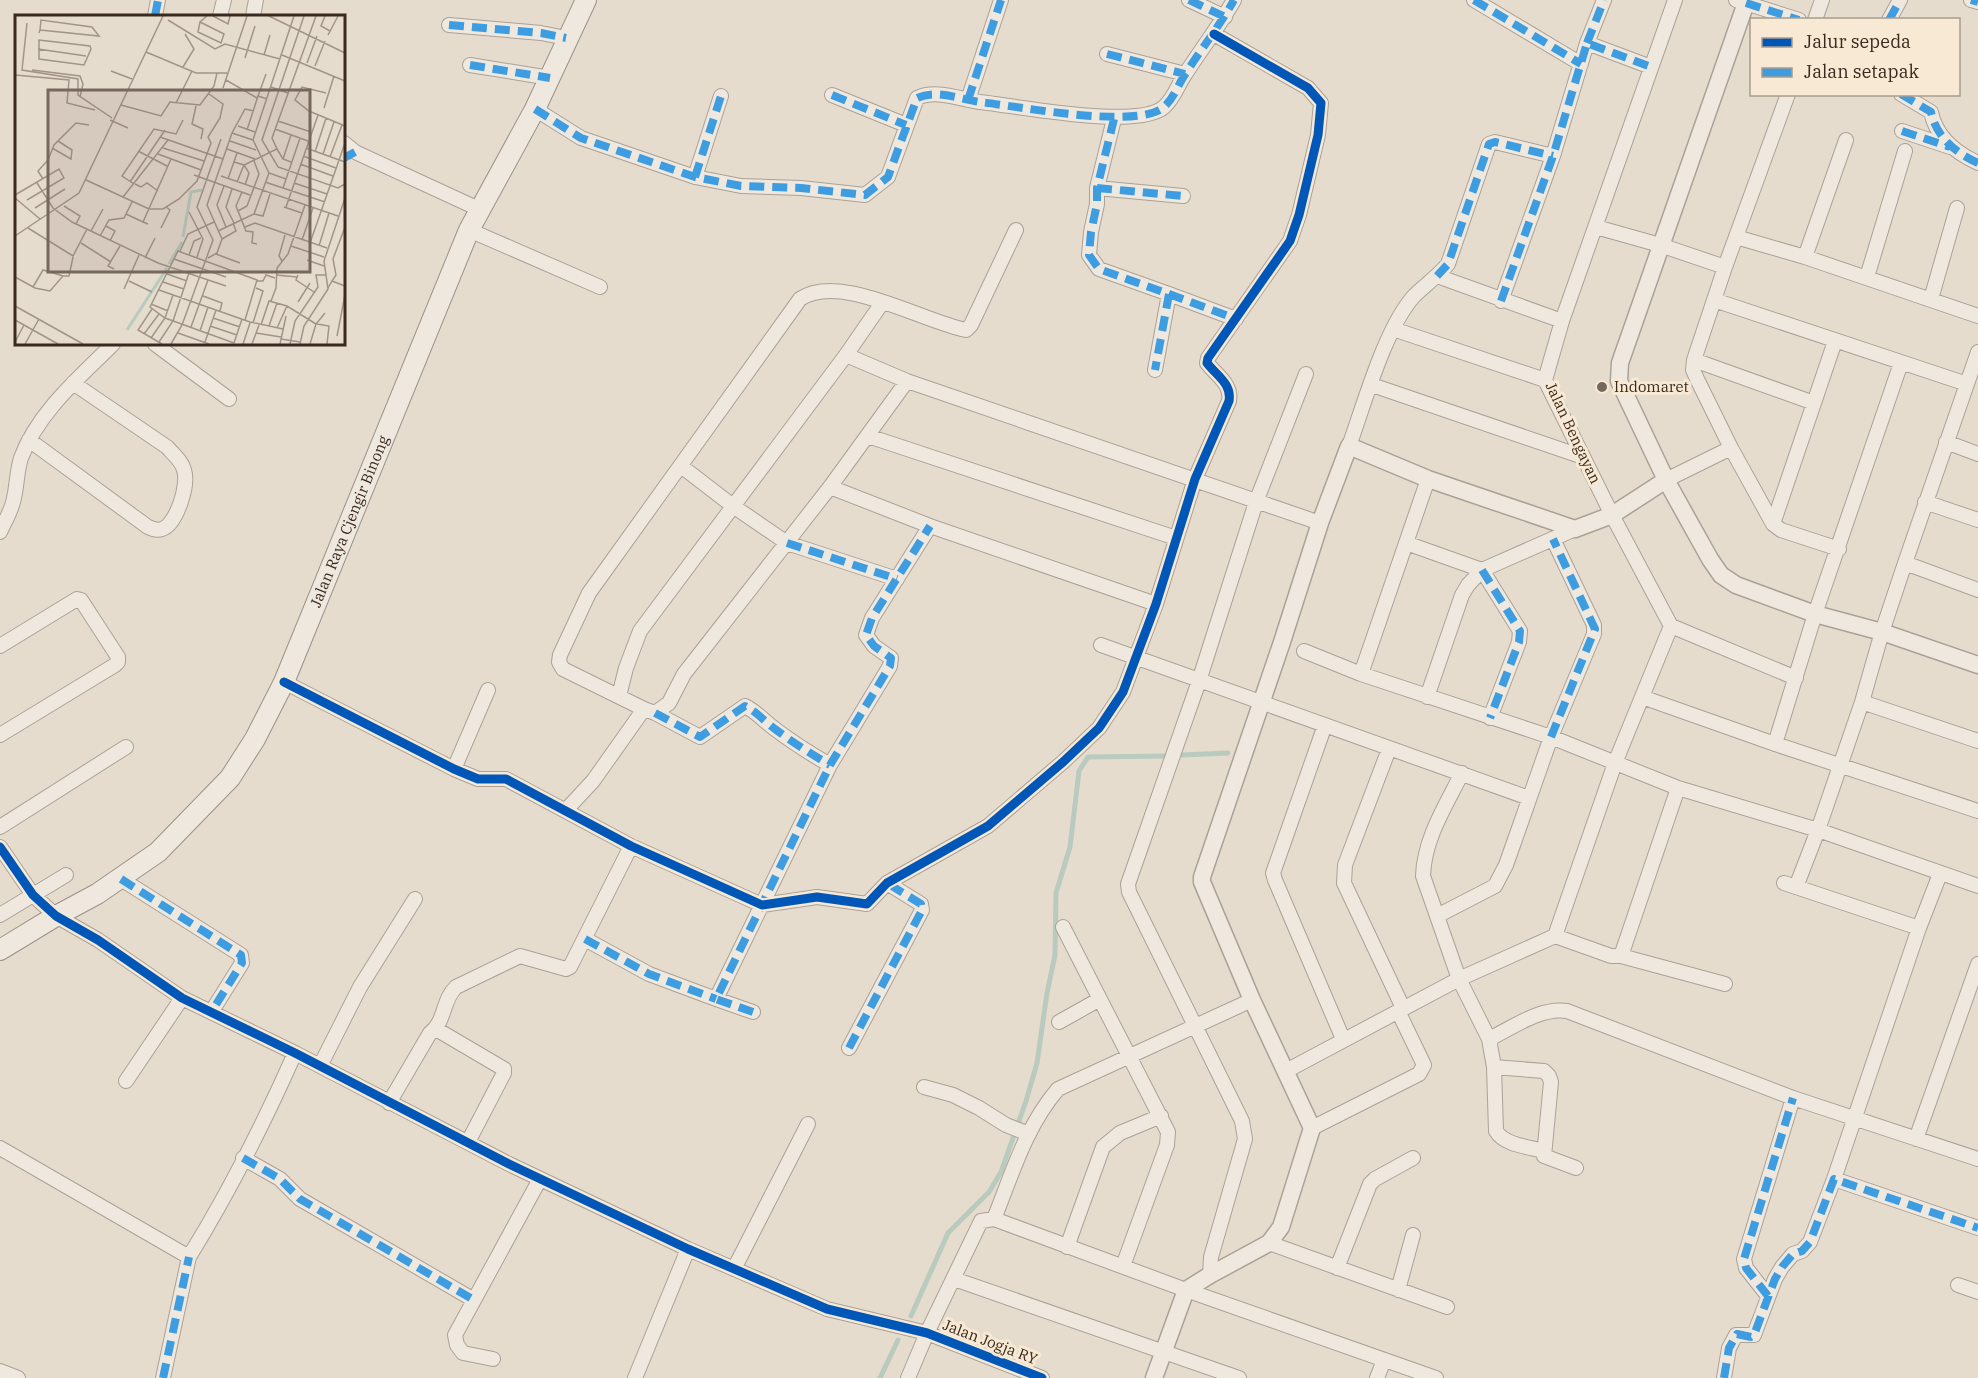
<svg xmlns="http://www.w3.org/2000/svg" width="1978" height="1378" font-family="'IBM Plex Serif',serif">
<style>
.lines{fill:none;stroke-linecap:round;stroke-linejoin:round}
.stream{stroke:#b9cabe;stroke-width:5}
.minor-casing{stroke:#aba196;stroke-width:16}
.tertiary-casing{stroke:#aba196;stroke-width:19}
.secondary-casing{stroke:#9b9187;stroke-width:22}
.minor{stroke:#eee8df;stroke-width:14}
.tertiary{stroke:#eee8df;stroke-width:16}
.secondary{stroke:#eee8df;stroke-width:20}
.quiet{stroke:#3e9ce0;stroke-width:8;stroke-dasharray:15 8;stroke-linecap:butt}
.cycleway-casing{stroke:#f7e9d4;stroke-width:13}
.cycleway{stroke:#0057b8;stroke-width:9}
.poi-dot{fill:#76685c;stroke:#f7e9d4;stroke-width:2}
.labels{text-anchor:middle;stroke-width:6;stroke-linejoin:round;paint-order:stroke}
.poi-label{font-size:15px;fill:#3a291e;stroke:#f7e9d4;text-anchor:start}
.street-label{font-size:15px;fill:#3a291e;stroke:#f7e9d4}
.inset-river{fill:none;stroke:#b9cabe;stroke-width:3}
.inset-road{fill:none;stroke:#a19488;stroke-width:1.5}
.view{fill:#76685c;fill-opacity:0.15;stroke:#76685c;stroke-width:3}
.inset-edge{fill:none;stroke:#3a291e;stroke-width:3}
</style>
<rect width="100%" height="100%" fill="#e6dcce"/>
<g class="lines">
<path class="stream" d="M1182,755L1228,753
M911,1316L948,1233L989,1192L1001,1172L1026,1101L1037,1063L1047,993L1055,955L1056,893L1070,847L1079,771L1088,757L1169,756
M880,1378L898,1340"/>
<g class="minor-casing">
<path id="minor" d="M1189,0L1225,17
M1474,0L1581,64
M1675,0L1562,321L1545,380L1612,515L1671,626L1796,678
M1736,0L1799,20
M1971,0L1978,2
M155,16L158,0
M220,16L224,0
M253,16L256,0
M1815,20L1822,0
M1889,20L1900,0
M449,25L541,33L566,38
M1587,43L1604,0
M1107,54L1185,74
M470,65L550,78
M1901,94L1931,112C1936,137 1956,153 1978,163
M832,95L906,125
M968,100L1001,0
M535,109L581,138L695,177L741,186L801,188L865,195L888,177L917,98C936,89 959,99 980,102C1017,106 1138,130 1164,107C1175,97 1178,84 1186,73C1202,48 1220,25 1234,0
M1114,119L1097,188V204L1091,232L1089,255L1099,269L1169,294L1155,370
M1902,131L1950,147
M344,143L355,152L481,210
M695,177L721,96
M1097,188L1183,196
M1596,227L1660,245L1725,267
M469,230L600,287
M1736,237L1805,257L1978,316
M1805,257L1846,140
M1437,276L1562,321
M1867,277L1905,151
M1169,294L1236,319
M1931,299L1957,208
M1714,300L1967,384
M1501,301L1553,156L1587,43L1651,67
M1393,329L1545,380
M155,344L229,399
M846,355L907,381L1320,523
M1694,360L1814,403
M1372,385L1583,457
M868,436L1176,538
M29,440L148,527C153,529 157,531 162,529C177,524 189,484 184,470C182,461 173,454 167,447L73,383
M1946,442L1978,454
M1349,446C1364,405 1385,328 1414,296C1425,285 1438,276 1448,264L1489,144L1495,142L1553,156
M1731,448L1773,524L1781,530L1839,549
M681,466L733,506L787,543L897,579
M1666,480L1731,448L1697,379L1693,370L1694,360L1725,267L1788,94
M830,487L930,526L1156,604
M1925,502L1978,520
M1773,524L1835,341
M0,532C5,521 12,510 14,498C17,485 17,470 21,458C38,412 80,377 113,344
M1406,543L1482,570L1520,631L1519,642L1490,718
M1905,563L1978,590
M1101,645L1529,798
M0,646L77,599L81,600L118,657V662L115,665L0,735
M1304,651L1361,674L1551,737L1678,788L1818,830L1978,886
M1361,674L1428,479
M284,682L454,769L478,779H506L631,846L762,905L817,897L867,904L887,883L988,826L1063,762L1099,728L1123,692L1156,604L1195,479L1229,401C1232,384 1217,376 1207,363L1208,358L1290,241L1299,215L1318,135L1321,103L1308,88L1214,34
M619,696L626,668L640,631L846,355L882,303
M1427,697L1462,595L1468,585L1482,570L1575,529
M1642,697L1775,744L1978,811
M1862,702L1978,741
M644,709L563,669L559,662L560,655L589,593L800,299C840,272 921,321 966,330L971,325L1016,230
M655,713L700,737L745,706C757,712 764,721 775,729C792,742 811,754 830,765
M1325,725L1273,873L1275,880L1343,1039
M1775,744L1815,614L1901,363
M1389,749L1345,865L1344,883L1403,1008
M454,769L488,690
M1462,773C1446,805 1424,839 1423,876L1459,979L1489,1039L1494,1067L1544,1071L1549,1076L1551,1082L1544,1156L1576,1168
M566,810L593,781L644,709L655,713L669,703L684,674L830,487L907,381
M0,827L126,747
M0,847L33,895L56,916L98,940L182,998L295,1053L509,1164L688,1249L827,1309L927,1333L1042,1378
M121,879L241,955L242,963L212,1011
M1784,883L1919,928
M1796,887L1818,830L1862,702L1882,632L1905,563L1978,352
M0,915L66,875
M1437,916L1495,886L1506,865L1551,737L1594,634V625L1553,539
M1063,927L1168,1132L1167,1145L1123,1266
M1555,936L1611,956H1621L1678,788
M585,939L649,974L716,999
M1621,956L1725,984
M753,1012L716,999L830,765L890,666L891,658L874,646L866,635L872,618L930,526
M1059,1022L1100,999
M436,1029L504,1069V1073L468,1142
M1489,1039C1512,1028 1540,1007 1567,1011L1793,1098L1978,1159
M849,1048L922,910L921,904L887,883
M320,1066L360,987L415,899
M1494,1067L1496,1131C1504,1145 1529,1147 1544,1151
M1286,1071L1459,979L1555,936L1615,763L1671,626
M126,1081L182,998
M924,1087L953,1095L979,1108L1006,1125L1029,1134
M389,1103L430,1033C446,1021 442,1000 456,987L520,956L566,969L570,967L631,846
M1312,1128L1419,1074L1424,1065L1398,1011
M1916,1139L1978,964
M0,1148L189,1257C229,1192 264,1123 295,1053
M243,1158L280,1179L300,1199L474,1300
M1834,1179L1978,1228
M994,1219C1012,1174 1026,1126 1058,1089L1252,1000
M1269,1243L1447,1307
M1067,1247L1103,1147L1120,1133L1161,1116
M1337,1268L1370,1184L1375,1179L1413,1158
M734,1269L808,1124
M1210,1275L1211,1257L1245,1139L1242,1121L1129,892L1128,884L1199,681L1256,502L1306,374
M954,1279L1239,1378
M1958,1285L1978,1292
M1398,1290L1413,1235
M1768,1296L1746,1268L1744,1259L1793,1098
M493,1359L463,1353L457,1345L455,1335L540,1179
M0,1371L18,1378
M163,1378L189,1257
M635,1378L688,1249
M908,1378L927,1333L981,1221L994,1219L1186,1290L1436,1378
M1377,1378L1384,1360
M1724,1378L1729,1348L1736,1335H1754L1775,1279L1782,1267L1793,1254L1802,1251L1810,1242L1834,1179L1919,928L1940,874"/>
</g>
<g class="tertiary-casing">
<path id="tertiary" d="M1747,0L1620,363L1619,381L1666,480L1710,559L1721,575L1736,585L1815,614L1882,632L1978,665
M1154,1378L1186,1290L1210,1275L1269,1243L1281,1227L1312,1128L1252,1000L1202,882V877L1282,642L1320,523L1349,446L1428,479L1575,529L1612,515L1666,480"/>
</g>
<g class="secondary-casing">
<g id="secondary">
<path id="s1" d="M0,950L56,916L97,894L158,852L230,778L255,739L284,682L469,230L535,109L586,0"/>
</g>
</g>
<use href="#minor" class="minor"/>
<use href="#tertiary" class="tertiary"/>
<use href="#secondary" class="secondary"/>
<path class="quiet" d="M1189,0L1225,17
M1474,0L1581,64
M1971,0L1978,2
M1746,3L1799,20
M155,16L158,0
M1889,20L1900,0
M449,25L541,33L566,38
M1587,43L1604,0
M1107,54L1185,74
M470,65L550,78
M1901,94L1931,112C1936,137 1956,153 1978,163
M832,95L906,125
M968,100L1001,0
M535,109L581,138L695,177L741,186L801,188L865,195L888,177L917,98C936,89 959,99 980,102C1017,106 1138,130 1164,107C1175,97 1178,84 1186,73C1202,48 1220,25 1234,0
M1114,119L1097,188V204L1091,232L1089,255L1099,269L1169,294L1155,370
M1902,131L1950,147
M344,158L355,152
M695,177L721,96
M1097,188L1183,196
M1437,276L1448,264L1489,144L1495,142L1553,156
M1169,294L1236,319
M1501,301L1553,156L1587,43L1651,67
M787,543L897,579
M1482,570L1520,631L1519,642L1490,718
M655,713L700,737L745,706C757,712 764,721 775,729C792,742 811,754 830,765
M1551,737L1595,629L1553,539
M121,879L241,955L242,963L212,1011
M585,939L649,974L716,999
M753,1012L716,999L830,765L890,666L891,658L874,646L866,635L872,618L930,526
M849,1048L922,910L921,904L887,883
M243,1158L280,1179L300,1199L474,1300
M1768,1296L1746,1268L1744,1259L1793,1098
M163,1378L189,1257
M1724,1378L1729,1348L1737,1334L1751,1337L1754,1335L1775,1279L1782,1267L1793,1254L1802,1251L1810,1242L1834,1179L1978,1228"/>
<g class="cycleway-casing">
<path id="cycleway" d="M284,682L454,769L478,779H506L631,846L762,905L817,897L867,904L887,883L988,826L1063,762L1099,728L1123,692L1156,604L1195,479L1229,401C1232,384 1217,376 1207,363L1208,358L1290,241L1299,215L1318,135L1321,103L1308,88L1214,34
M0,847L33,895L56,916L98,940L182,998L295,1053L509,1164L688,1249L827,1309L927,1333L1042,1378"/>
</g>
<use href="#cycleway" class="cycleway"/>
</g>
<circle class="poi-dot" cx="1602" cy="387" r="6"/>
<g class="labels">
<g class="poi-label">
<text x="1614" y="392">Indomaret</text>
</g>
<g class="street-label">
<text transform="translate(1573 433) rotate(65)" y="5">Jalan Bengayan</text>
<text dy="5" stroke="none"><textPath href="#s1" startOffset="573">Jalan Raya Cjengir Binong</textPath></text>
<text transform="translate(990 1342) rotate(21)" y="5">Jalan Jogja RY</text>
</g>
</g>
<g transform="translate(15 15)">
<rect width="330" height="330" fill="#e6dcce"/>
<path class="inset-river" d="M168,222L176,177L187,175M154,249L167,227M112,315L152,253"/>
<path class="inset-road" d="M198,1L213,9L215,1M254,1L330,38M289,1L247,125L263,152L323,173L330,169M310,1L306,11L315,16M153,5L200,34L210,29L265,44M185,7L209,19L206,28L183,17L185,7L192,1M12,8L7,55L63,64V80L97,103M24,18L25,15L26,5L77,12L84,21L25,15M313,20L323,1M24,25L75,31L76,34L69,50L24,44ZM23,34L71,41M131,37L181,58H212M249,40L255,20M267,40L330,66M230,43L240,11M292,48L302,21M300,51L310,26M168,52L179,34L170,19M17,55L65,61L68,69L65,82M96,56L117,64M0,60L54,65L52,88L80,95M211,65L242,83M256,72L273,78M208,73L232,1M311,78L287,72L280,85L294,96L330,111M243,81L251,59M161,88L177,56M106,90L146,101L155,87L185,90L199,71L202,58M181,91L177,109L188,114L186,124M309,93L319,61M95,105L113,113M263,106L296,117M223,111L240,117M260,114L293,126M232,115L243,81L252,84M217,118L238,125M145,122L208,144M215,126L241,135M37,133L56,144L57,135L43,126M148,133L189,146M291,133L330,147M212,134L240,144M262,134L268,144L276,147M123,136L152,151M300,137L311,103M143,139L186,155M308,139L319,107M288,141L321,153M315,142L327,110M268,144L276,120M219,147L229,150L234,158L230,170M285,149L318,161M179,160L235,180M206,161L323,201M28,164L23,156L33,145L39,130L61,108L74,110M213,164L222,138M271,164L254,158L238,125L279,1M71,165L134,194H148L164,184L182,166L196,128L193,122L205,103L208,89L194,79M115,167L150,115M222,167L229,150L262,134L257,123L301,1M250,167L310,187M22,168L38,193L57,207L143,248L211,271M279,168L312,179M119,169L107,161L139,114L161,119L168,105M120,169L126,172L132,168L143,176M209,171L202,190L211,212M268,173L285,123M217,174L211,192L219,208M227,177L221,191L231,216L238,217L237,228L242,229M0,180L44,154L49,163L12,185M108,182L153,125M0,183L25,204M49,191L65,201L61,209M269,192L287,198M271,192L303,100M20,193L50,174M223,196L232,191L244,159L239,146M174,197L188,224L182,242M111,199L128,207M239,199L248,201L255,179M133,209L128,207L156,144M91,211L100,216L95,226M230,212L240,208L312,233M13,213L58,241L72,214M146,213L155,195L151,192M76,216L88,194M203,216L239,199L254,158M0,221L64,178L148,1M85,221L94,205L109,203L117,187M207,224L221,216L218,208M287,225L298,193M66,228L96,247M295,228L330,128M276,231L309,242M304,231L314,198M165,236L173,219L199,207M201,239L225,248M174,240L179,226L186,223M130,243L140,223M193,243L202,238L207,224L192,190L217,118L230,94L239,96M159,244L211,262M292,245L309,251M267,246L264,241L270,220M99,254L93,251L105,231M152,259L172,266M261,260L282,262M283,260L281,265L299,277M48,261H54L58,242M0,262L20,273L35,276L48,261L28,255L18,272M114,266L137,277M242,266H248L251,260L260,263M317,266L321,260L318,244L330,212M148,267L169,274M313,273L317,266L330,271M109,274L124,240M144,275L235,307L268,314M188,281L207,288L205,296M256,286L261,273L262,253L273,239L290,190M283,287L295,268M136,289L153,296M0,291L68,329M137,294L123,315L147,329M198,303L225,312M0,305L43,329M238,308L248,276L241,273M302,309L314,311L312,329M246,310L254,286L272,291L301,309M195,311L222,320M254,311L262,288M176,312L193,265M262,313L272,291M185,316L193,292M163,318L194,329M241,318L266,322M129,319L144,299M322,321L330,280M136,323L150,303L158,280M266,324L285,327M0,327L9,310M144,327L158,306L174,258M190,327L201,295M219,328L150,303L135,292L163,236L242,265L230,305M219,328L227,304M10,329L24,304M156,329L167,310L198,225L182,192L206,124M228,329L235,308M237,329L244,310M265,329L271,301M275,329L280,306L303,272L301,260H311M285,329L289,311L313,274L309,246L330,183M295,329L301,309L310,298"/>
<path class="view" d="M33,75H295V257H33Z"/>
<rect width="330" height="330" class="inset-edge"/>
</g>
<rect x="1750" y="18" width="210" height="78" fill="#f7e9d4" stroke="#ab9c8b" stroke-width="1.5"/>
<rect x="1762" y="38" width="30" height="9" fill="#0057b8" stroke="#ab9c8b" stroke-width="1.5"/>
<text x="1804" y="48" font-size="18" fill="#3a291e">Jalur sepeda</text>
<rect x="1762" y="68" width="30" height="9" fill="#3e9ce0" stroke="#ab9c8b" stroke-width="1.5"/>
<text x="1804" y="78" font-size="18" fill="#3a291e">Jalan setapak</text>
</svg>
